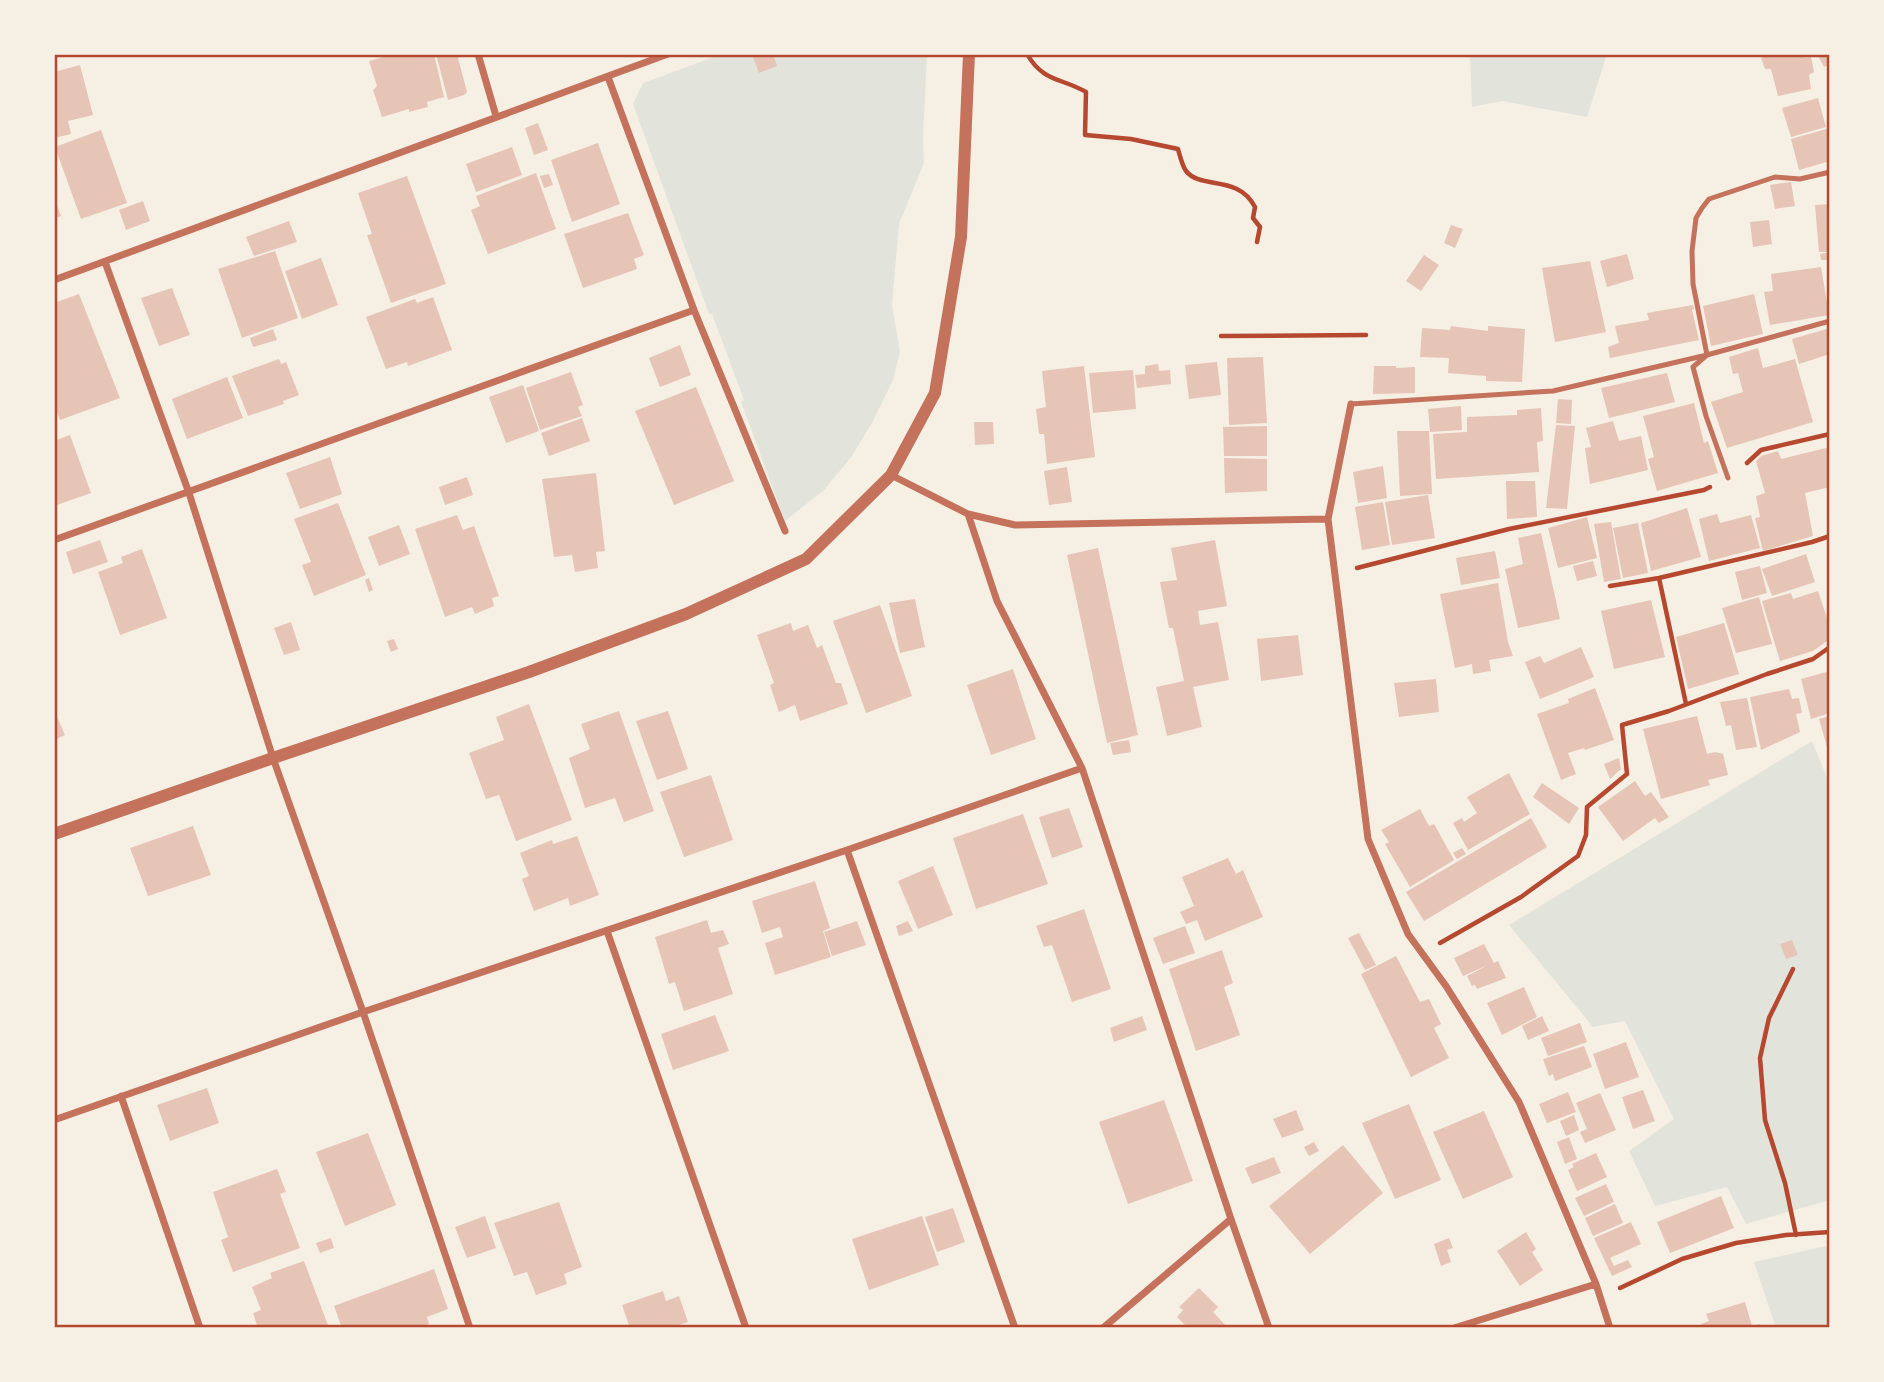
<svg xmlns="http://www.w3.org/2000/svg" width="1884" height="1382" font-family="Raleway,sans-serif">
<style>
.green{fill:#e2e4dc}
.building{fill:#e6c5b7}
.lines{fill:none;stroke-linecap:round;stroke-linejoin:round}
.path{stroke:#b5482f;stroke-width:4.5}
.service{stroke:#c5725c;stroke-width:5}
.minor{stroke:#c5725c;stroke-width:7}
.tertiary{stroke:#c5725c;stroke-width:12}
.neatline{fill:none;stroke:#b5482f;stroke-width:2.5}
</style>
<rect width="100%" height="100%" fill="#f6efe4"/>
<path class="green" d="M722,54H927L923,138L924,163L899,224L892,305L900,352L893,380L872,423L852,456L824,490L785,521L741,402L744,400L712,314H709L633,104L643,83Z
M1470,54H1607L1587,117L1502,101L1472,107Z
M1812,741L1830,785V1200L1746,1224L1727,1187L1655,1206L1629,1151L1674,1119L1625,1021L1593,1027L1509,925Z
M1830,1245V1328H1776L1754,1262Z"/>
<path class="building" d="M384,54H434L444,97L427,102L428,107L409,112V109L382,117L373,90L377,86L369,61L384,57Z
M436,54H457L467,92L464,95L448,100Z
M752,54H773L777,66L759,73Z
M1767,54H1804L1805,58L1811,57L1814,72L1809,75L1811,89L1778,96L1771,69H1765L1761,58L1767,56Z
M1817,54H1830V64L1824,67Z
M80,65L93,115L68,121L71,134L54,138V72Z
M1818,98L1826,127L1791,137L1782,108Z
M538,123L548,150L534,155L525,128Z
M1830,128V161L1799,170L1791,139Z
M101,130L127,203L81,219L55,147Z
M598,143L620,204L572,222L551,160Z
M512,147L522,175L476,192L466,164Z
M536,173L556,229L488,254L471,210L480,206L476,196Z
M549,174L553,185L544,188L540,176Z
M407,176L446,284L391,303L367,235L372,234L358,193Z
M1791,182L1795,206L1775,209L1770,185Z
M54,197L61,216L54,219Z
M143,201L150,221L126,230L119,210Z
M1830,204V252H1819L1815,205Z
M628,213L644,255L634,259L637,269L583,288L564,234Z
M1769,220L1772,244L1753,247L1750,222Z
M289,221L297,242L254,256L246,237Z
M1451,225L1463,229L1455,248L1444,243Z
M275,251L298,318L242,338L218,269Z
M1830,252V260H1821L1820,254Z
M1627,254L1634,279L1607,287L1600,261Z
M1424,255L1439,265L1421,291L1406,281Z
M321,258L338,305L302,319L285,271Z
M1590,261L1606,332L1555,342L1542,268Z
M1821,267L1829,315L1770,325L1764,292L1773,291L1771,274Z
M172,288L190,335L159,346L141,298Z
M79,294L120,398L60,420L54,404V303Z
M1754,294L1763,334L1711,346L1703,306Z
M433,297L452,350L408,366L407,362L386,369L366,317L415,299L417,303Z
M1693,305L1694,309L1692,310L1699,340L1610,358L1608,347L1619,343L1615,326L1649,320L1647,313Z
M1451,326L1488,331V326L1525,329L1522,382L1486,381V376L1448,373L1449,358L1420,357L1422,328L1450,330Z
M1830,328V354L1799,364L1792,339Z
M273,329L277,340L253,347L250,338Z
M680,345L691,375L660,387L649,358Z
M1758,348L1763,368L1795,359L1813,422L1727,448L1711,402L1743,392L1738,373L1733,374L1729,357Z
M1263,357L1267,423L1229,425L1227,358Z
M279,359L281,364L286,362L299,395L283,401L284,404L248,416L232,376Z
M1217,362L1221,395L1189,399L1185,365Z
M1158,364L1159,371L1170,370L1171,384L1137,388L1135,375L1145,374V366Z
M1084,366L1095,457L1047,464L1044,434H1039L1036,409L1046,407L1042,371Z
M1374,366H1396V368L1415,367V393L1373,394Z
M1133,370L1136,409L1093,413L1089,373Z
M571,372L583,405L578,407L582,416L540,430L526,388Z
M1667,373L1675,402L1609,418L1601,388Z
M227,377L243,418L187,439L172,399Z
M523,385L539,431L506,443L489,397Z
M696,387L734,481L674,505L635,411Z
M1558,399L1572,400L1571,424L1556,423Z
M1694,403L1704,443L1708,441L1718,473L1657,491L1648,459L1654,457L1643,416Z
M1461,406L1462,430L1430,432L1428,409Z
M1541,408L1543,441L1537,442L1539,472L1436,479L1433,434L1467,432V417L1517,415V410Z
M582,418L590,441L549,456L541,433Z
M1613,421L1619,441L1641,436L1648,470L1590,484L1585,448L1591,447L1586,428Z
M974,422H993L994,444L975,445Z
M1556,425L1575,426L1567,509L1546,508Z
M1267,426V456H1224L1223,427Z
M1397,431H1429L1432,494L1400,496Z
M70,435L91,493L54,506V441Z
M1830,447V487L1805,493L1813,536L1763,551L1755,518L1760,517L1756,496L1765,493L1756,461L1761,456L1778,451L1781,459Z
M330,457L342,494L300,509L286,473Z
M1224,458L1267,459V491L1225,493Z
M1383,466L1387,498L1358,503L1353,472Z
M1067,467L1072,502L1049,505L1044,471Z
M596,473L605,551L596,552L598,568L575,572L572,555L554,557L542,479Z
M467,477L473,495L445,505L439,487Z
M1506,481H1535L1537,517L1507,519Z
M1428,495L1435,538L1392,545L1385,502Z
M1383,502L1390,545L1362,550L1355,507Z
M338,503L366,575L314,596L302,565L311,562L294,519Z
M1687,508L1701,557L1651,571L1641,523Z
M1717,514L1720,523L1751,515L1760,548L1709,561L1699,519Z
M457,515L463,530L474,526L499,596L492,598L494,606L475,614L472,607L445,617L415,529Z
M1587,517L1597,558L1558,568L1548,528Z
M1611,522L1621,579L1604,582L1594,524Z
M1638,523L1648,573L1623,578L1613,528Z
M399,525L410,554L379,566L368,537Z
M1541,533L1560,619L1518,628L1505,569L1523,564L1518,538Z
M100,540L108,562L73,574L66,552Z
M1215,540L1227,606L1198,611L1200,625L1218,622L1229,680L1193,687L1202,727L1167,736L1156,687L1184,681L1173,628H1169L1160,582L1177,580L1171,548Z
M1098,548L1138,735L1107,743L1067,555Z
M142,549L167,618L120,635L98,572L123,563L121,557Z
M1495,551L1500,578L1461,585L1456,558Z
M1806,554L1815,582L1772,596L1762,569Z
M1593,561L1597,576L1577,581L1573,566Z
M1760,566L1767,593L1742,600L1735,572Z
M369,578L373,590L369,592L365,580Z
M1498,583L1508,642L1513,656L1489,660L1491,671L1473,674L1472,664L1455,668L1440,594Z
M1818,591L1830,627V639L1813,651L1780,661L1762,601L1791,593L1793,599Z
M1759,597L1772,644L1736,653L1722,608Z
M915,599L925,647L900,653L889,603Z
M1651,600L1665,657L1614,669L1601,611Z
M880,605L912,696L866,713L833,621Z
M291,622L300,650L284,655L274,628Z
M791,623L793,631L808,625L817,648L822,645L836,683H841L848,704L800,721L795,705L779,712L770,685L774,683L757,635Z
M1724,623L1739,674L1688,689L1676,637Z
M1298,635L1303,675L1261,681L1257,639Z
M394,639L398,649L391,652L387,641Z
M1581,647L1594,677L1540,699L1525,662L1540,656L1544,663Z
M1013,669L1036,739L991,755L967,685Z
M1830,671V713L1811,719L1801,679Z
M1436,679L1439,712L1399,717L1394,683Z
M1595,688L1614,740L1585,750L1584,748L1568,753L1576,774L1561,780L1537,714L1569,703L1568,699Z
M1789,689L1792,699L1799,698L1802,713L1796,714L1800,732L1761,750L1750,697Z
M1747,698L1757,747L1736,750L1731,725L1726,726L1720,702Z
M529,704L572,820L516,841L499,795L486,799L469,753L504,740L496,717Z
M54,710L65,735L54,740Z
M619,711L654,811L624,822L615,798L585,808L569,758L590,749L581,724Z
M668,711L688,769L657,780L636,721Z
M1697,716L1707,754L1715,752L1723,754L1728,775L1708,780L1710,785L1661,799L1643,729Z
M1830,716V753L1829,754L1819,719Z
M1129,740L1131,752L1113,755L1110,743Z
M1619,758L1621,769L1610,779L1604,764Z
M1509,773L1530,814L1468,850L1453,823L1462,818L1464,822L1477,813L1467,797Z
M711,775L733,840L684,857L660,792Z
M1635,781L1645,796L1651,792L1669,817L1659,823L1655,818L1623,841L1598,807Z
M1542,783L1579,808L1569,824L1533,797Z
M1069,808L1083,847L1052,858L1039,817Z
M1420,809L1429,826L1434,824L1454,860L1410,887L1385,844L1389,842L1381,830Z
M1023,814L1048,884L976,909L953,838Z
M1531,818L1547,847L1424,921L1406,892Z
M193,826L211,875L148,896L130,848Z
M577,836L599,895L570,906L568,898L534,911L522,879L529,876L520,853L552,840L553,844Z
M1462,848L1466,854L1457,859L1453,853Z
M1228,858L1236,874L1243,870L1263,917L1205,941L1197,920L1186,924L1180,912L1194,906L1182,877Z
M933,866L953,915L918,929L898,881Z
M815,881L830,928L823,931L831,957L775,975L765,943L783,937L780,927L762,933L752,901Z
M1084,909L1111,989L1072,1002L1052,945L1044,947L1036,926Z
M707,920L711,933L723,930L729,944L718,948L733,994L684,1011L675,982L669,984L655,937Z
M857,921L866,945L832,956L824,932Z
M908,921L913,931L899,936L896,926Z
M1185,926L1195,953L1163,964L1153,938Z
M1359,933L1376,965L1365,970L1348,938Z
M1792,940L1798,955L1786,959L1780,944Z
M1484,944L1494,963L1498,961L1506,978L1477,989L1475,985L1472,986L1467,976L1488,965L1463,976L1454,958Z
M1222,950L1233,983L1224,987L1240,1035L1196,1051L1169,969Z
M1396,956L1420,1002L1429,999L1441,1024L1434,1028L1449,1058L1411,1077L1361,974Z
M1524,987L1537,1017L1502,1035L1487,1003Z
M715,1015L729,1051L673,1070L661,1034Z
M1142,1016L1147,1030L1114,1042L1110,1028Z
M1542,1016L1549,1031L1528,1040L1522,1026Z
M1580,1023L1587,1042L1548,1056L1541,1038Z
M1626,1042L1639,1077L1605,1089L1593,1054Z
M1584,1046L1592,1067L1555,1081L1553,1074L1549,1076L1543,1059Z
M207,1088L219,1123L170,1141L157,1105Z
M1643,1090L1655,1121L1633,1129L1622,1097Z
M1568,1092L1576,1112L1547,1123L1539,1104Z
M1600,1093L1616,1130L1585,1143L1580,1132L1587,1129L1576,1103Z
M1164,1100L1193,1181L1128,1204L1099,1122Z
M1409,1104L1441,1180L1395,1199L1362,1123Z
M1296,1110L1304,1130L1282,1138L1273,1119Z
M1484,1111L1513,1177L1463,1199L1433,1132Z
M1574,1115L1579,1130L1566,1136L1560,1121Z
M368,1133L396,1205L345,1226L316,1152Z
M1569,1137L1577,1159L1565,1164L1557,1142Z
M1314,1142L1319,1151L1309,1156L1304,1147Z
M1343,1145L1383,1193L1310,1254L1269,1206Z
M1596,1153L1607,1177L1577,1191L1568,1170L1574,1167L1572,1164Z
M1274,1157L1281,1173L1252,1184L1245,1168Z
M277,1169L286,1192L280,1194L300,1248L233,1272L221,1240L228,1237L213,1192Z
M1606,1184L1614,1202L1584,1216L1575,1198Z
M1721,1196L1734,1228L1670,1253L1657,1222Z
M559,1202L582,1267L564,1274L567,1284L536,1295L527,1272L514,1276L494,1223Z
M1615,1204L1623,1223L1593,1236L1585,1218Z
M953,1208L965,1242L937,1252L925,1217Z
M485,1216L496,1248L467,1258L455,1227Z
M922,1216L939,1265L869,1290L852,1239Z
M1631,1222L1641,1244L1610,1258L1614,1266L1628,1260L1632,1267L1612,1276L1594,1238Z
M1526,1232L1536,1249L1532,1252L1543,1270L1520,1286L1497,1251Z
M331,1238L334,1248L320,1253L316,1243Z
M1449,1238L1453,1248L1447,1250L1451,1262L1441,1266L1434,1244Z
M304,1261L329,1328H258L253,1313L261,1310L252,1287L272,1278L270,1273Z
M434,1269L448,1309L427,1317L429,1324L420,1328H342L334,1306Z
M1199,1288L1218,1307L1213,1312L1228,1328H1188L1177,1317L1183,1310L1179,1307Z
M663,1291L666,1301L679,1296L688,1322L669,1328H630L622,1305Z
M1745,1302L1752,1326L1760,1324L1761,1328H1702L1701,1324L1709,1321L1706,1314Z"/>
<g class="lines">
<path class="path" d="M1027,54C1043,82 1062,78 1086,92L1085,135L1131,139L1178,149C1180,156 1182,165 1186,171C1201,190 1238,174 1255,207L1253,218L1260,227L1257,242
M1221,336L1366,335
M1747,463L1761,450L1830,434
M1357,568L1509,529L1704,490L1710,487
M1659,578L1686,704
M1610,586L1659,578L1812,542L1830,536
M1440,943L1521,897L1578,856L1586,835L1587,807L1627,774L1622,725L1669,711L1767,674L1813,659L1830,647
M1793,969L1769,1018L1760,1058L1765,1120L1785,1183L1796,1235
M1620,1288L1682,1259L1736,1243L1786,1235L1830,1232"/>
<path class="service" d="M1351,404L1553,391L1707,355L1830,321
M1728,478L1706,416L1693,367L1707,355L1693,284L1692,251L1696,218L1702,208L1709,199L1775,177L1800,179L1830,172"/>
<path class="minor" d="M478,54L496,116
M105,262L189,493L273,758L363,1012L470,1328
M54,280L668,54
M694,310L785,531
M891,475L968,514L1015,525L1328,519L1368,839L1408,934L1446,986L1519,1102L1596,1284L1610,1328
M968,514L997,601L1082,768
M1328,519L1351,404
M54,540L694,310L608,77
M847,850L1015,1328
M607,931L746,1328
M121,1096L200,1328
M54,1120L363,1012L847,850L1082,768L1231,1219L1269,1328
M1103,1328L1231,1219
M1454,1328L1596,1284"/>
<path class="tertiary" d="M54,834L273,758L529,672L686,614L806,559L891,475L935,393L961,237L969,54"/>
</g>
<rect width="1884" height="1382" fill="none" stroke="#f6efe4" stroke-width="112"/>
<rect x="56" y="56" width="1772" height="1270" class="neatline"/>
</svg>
